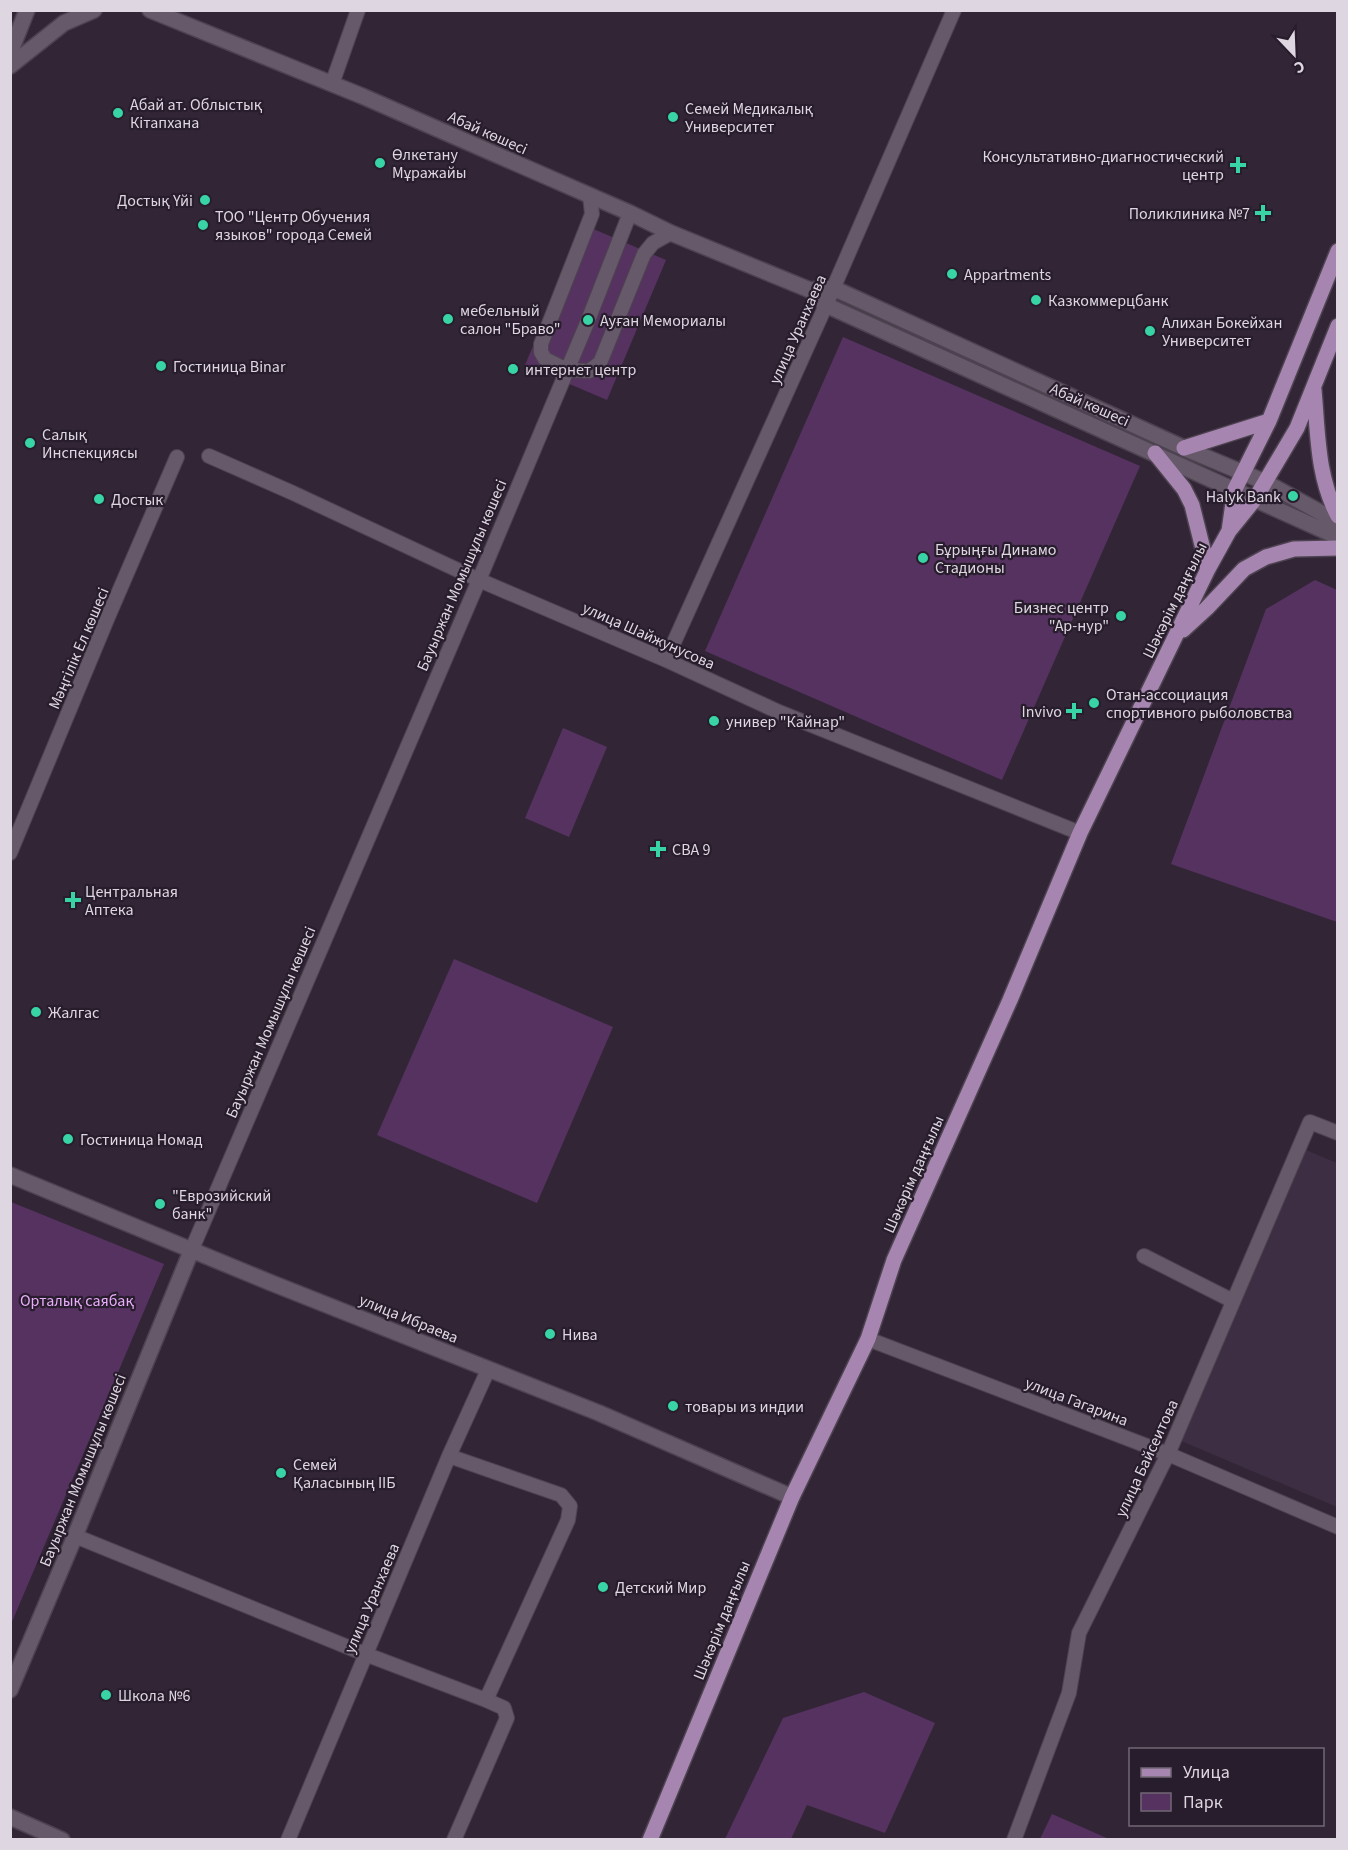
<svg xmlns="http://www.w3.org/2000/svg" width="1348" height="1850" font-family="'Source Sans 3',sans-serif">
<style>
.built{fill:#3e2e43}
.green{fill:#563261}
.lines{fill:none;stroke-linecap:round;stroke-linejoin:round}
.street-casing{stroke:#4d4350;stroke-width:16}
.secondary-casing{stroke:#4d4350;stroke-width:18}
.primary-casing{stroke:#4d4350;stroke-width:18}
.street{stroke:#66596a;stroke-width:14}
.secondary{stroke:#66596a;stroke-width:15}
.primary{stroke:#a785b1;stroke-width:15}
.poi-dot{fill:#38d4a6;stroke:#281d2c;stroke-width:2}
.labels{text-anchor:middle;stroke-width:4.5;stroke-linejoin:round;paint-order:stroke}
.poi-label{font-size:16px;fill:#ded7e1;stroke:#281d2c;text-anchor:start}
.street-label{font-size:16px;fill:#ded7e1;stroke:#281d2c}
.park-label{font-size:16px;fill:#eaadfc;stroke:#281d2c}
</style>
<rect width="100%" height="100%" fill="#322636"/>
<path class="built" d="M1306,1150L1337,1163V1507L1179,1440Z"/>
<path class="green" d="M584,225L666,260L607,400L525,365Z
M843,337L1140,466L1002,780L705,651Z
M1315,580L1337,590V922L1171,864L1266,609Z
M563,728L607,747L569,837L525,818Z
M454,959L613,1027L537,1203L377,1135Z
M11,1202L164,1264L11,1624Z
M864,1692L935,1723L885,1833L807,1805L791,1839H725L783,1718Z
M1052,1814L1109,1839H1040Z"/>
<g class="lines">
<g class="street-casing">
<path id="street" d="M332,84L358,10
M590,196L592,214L541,344V352L545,359L567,370L589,371L600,363L644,254L653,243L671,233
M209,456L293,493L479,580L666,660L779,712L1080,833
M666,660L826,305L954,10
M10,853L108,617L177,457
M192,1249L479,580L587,323L630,213
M1144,1256L1233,1301
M868,1339L1168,1454L1338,1527
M449,1456L561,1495L570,1506L568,1520L486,1700L504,1708L507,1718L454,1840
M75,1536L365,1654L486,1700
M288,1840L449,1456L488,1370
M1014,1840L1069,1693L1079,1633L1168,1454L1310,1122L1338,1133"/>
</g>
<g class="secondary-casing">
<path id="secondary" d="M150,10L362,96L630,213L671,233L810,290L826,305L1338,537
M10,53L27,10
M10,66L64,23L94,10
M810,290L833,288L1184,448L1265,482L1338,522
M10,1175L269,1282L599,1413L792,1497
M10,1690L75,1536L192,1249
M10,1817L62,1840"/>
</g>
<g class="primary-casing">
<path id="primary" d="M1314,390C1318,433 1317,477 1338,516
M1184,448L1269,421
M1155,453L1184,489L1192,505L1208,569
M1229,531L1235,489L1269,421L1338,251
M1183,630L1207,608L1244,569L1266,557L1294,549L1338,548
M650,1840L792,1497L868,1339L894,1260L1010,1000L1080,833L1208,569L1229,531L1255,499L1297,428L1338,326"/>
</g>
<use href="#street" class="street"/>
<use href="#secondary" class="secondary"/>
<use href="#primary" class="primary"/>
</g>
<g class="poi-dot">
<circle cx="118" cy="113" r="6"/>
<circle cx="673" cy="117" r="6"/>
<circle cx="380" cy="163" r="6"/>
<path d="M1235 156h6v6h6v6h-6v6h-6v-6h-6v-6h6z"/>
<circle cx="205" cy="200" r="6"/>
<path d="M1260 204h6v6h6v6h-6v6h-6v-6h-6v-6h6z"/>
<circle cx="203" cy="225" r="6"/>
<circle cx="952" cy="274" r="6"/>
<circle cx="1036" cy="300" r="6"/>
<circle cx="448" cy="319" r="6"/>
<circle cx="588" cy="320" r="6"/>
<circle cx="1150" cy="331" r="6"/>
<circle cx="161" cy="366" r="6"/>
<circle cx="513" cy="369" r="6"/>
<circle cx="30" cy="443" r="6"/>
<circle cx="1293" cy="496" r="6"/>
<circle cx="99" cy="499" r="6"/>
<circle cx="923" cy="558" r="6"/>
<circle cx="1121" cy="616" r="6"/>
<circle cx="1094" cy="703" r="6"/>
<path d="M1071 702h6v6h6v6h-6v6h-6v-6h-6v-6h6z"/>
<circle cx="714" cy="721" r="6"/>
<path d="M655 840h6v6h6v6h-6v6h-6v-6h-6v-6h6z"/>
<path d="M70 891h6v6h6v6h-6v6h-6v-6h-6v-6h6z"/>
<circle cx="36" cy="1012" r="6"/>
<circle cx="68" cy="1139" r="6"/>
<circle cx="160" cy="1204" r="6"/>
<circle cx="550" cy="1334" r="6"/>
<circle cx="673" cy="1406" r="6"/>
<circle cx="281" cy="1473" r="6"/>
<circle cx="603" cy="1587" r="6"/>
<circle cx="106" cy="1695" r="6"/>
</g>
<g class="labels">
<g class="poi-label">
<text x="130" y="110">Абай ат. Облыстық<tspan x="130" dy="18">Кітапхана</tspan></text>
<text x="685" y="114">Семей Медикалық<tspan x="685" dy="18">Университет</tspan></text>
<text x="392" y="160">Өлкетану<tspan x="392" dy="18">Мұражайы</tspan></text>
<text x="1224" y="162" text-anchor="end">Консультативно-диагностический<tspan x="1224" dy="18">центр</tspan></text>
<text x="193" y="206" text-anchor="end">Достық Үйі</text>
<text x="1250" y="219" text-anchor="end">Поликлиника №7</text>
<text x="215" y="222">ТОО "Центр Обучения<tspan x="215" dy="18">языков" города Семей</tspan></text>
<text x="964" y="280">Appartments</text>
<text x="1048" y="306">Казкоммерцбанк</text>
<text x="460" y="316">мебельный<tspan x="460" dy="18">салон "Браво"</tspan></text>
<text x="600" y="326">Ауған Мемориалы</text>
<text x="1162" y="328">Алихан Бокейхан<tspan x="1162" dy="18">Университет</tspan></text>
<text x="173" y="372">Гостиница Binar</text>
<text x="525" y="375">интернет центр</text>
<text x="42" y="440">Салық<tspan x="42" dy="18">Инспекциясы</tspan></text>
<text x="1281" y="502" text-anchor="end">Halyk Bank</text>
<text x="111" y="505">Достык</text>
<text x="935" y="555">Бұрыңғы Динамо<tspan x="935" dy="18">Стадионы</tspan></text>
<text x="1109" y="613" text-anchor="end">Бизнес центр<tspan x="1109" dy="18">"Ар-нур"</tspan></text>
<text x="1106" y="700">Отан-ассоциация<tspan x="1106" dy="18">спортивного рыболовства</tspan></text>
<text x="1062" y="717" text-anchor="end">Invivo</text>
<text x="726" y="727">универ "Кайнар"</text>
<text x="672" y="855">СВА 9</text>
<text x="85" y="897">Центральная<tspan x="85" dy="18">Аптека</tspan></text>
<text x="48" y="1018">Жалгас</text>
<text x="80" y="1145">Гостиница Номад</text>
<text x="172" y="1201">"Еврозийский<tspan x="172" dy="18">банк"</tspan></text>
<text x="562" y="1340">Нива</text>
<text x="685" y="1412">товары из индии</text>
<text x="293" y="1470">Семей<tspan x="293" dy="18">Қаласының ІІБ</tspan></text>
<text x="615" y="1593">Детский Мир</text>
<text x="118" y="1701">Школа №6</text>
</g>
<g class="street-label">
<text transform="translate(488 132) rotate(24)" y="6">Абай көшесі</text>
<text transform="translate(797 329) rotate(-66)" y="6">улица Уранхаева</text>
<text transform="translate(1090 404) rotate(24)" y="6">Абай көшесі</text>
<text transform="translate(461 575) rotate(-67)" y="6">Бауыржан Момышұлы көшесі</text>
<text transform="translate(1174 600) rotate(-64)" y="6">Шәкәрім даңғылы</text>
<text transform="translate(649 635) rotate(24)" y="6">улица Шайжунусова</text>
<text transform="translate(78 648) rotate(-67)" y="6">Мәңгілік Ел көшесі</text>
<text transform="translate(270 1022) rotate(-67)" y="6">Бауыржан Момышұлы көшесі</text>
<text transform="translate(913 1174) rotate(-66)" y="6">Шәкәрім даңғылы</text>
<text transform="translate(409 1318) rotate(22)" y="6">улица Ибраева</text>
<text transform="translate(1077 1401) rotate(21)" y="6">улица Гагарина</text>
<text transform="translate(1146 1458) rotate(-65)" y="6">улица Байсеитова</text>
<text transform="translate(82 1470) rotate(-68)" y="6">Бауыржан Момышұлы көшесі</text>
<text transform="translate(371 1598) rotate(-67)" y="6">улица Уранхаева</text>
<text transform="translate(721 1620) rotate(-68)" y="6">Шәкәрім даңғылы</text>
</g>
<g class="park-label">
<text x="77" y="1306">Орталық саябақ</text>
</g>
</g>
<rect width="1348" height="1850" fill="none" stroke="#ded7e1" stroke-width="24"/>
<rect x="1129" y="1748" width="195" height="78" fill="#281d2c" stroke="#716774" stroke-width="1.5"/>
<rect x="1141" y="1768" width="30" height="9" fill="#a785b1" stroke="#716774" stroke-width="1.5"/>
<text x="1183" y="1778" font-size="18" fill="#ded7e1">Улица</text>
<rect x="1141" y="1793" width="30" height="18" fill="#563261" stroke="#716774" stroke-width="1.5"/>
<text x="1183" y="1808" font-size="18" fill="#ded7e1">Парк</text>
<g transform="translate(1294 54) rotate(157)" stroke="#281d2c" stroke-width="4.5" paint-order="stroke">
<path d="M0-4.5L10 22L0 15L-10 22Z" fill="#ded7e1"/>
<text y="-9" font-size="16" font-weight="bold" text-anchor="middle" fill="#ded7e1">С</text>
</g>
</svg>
